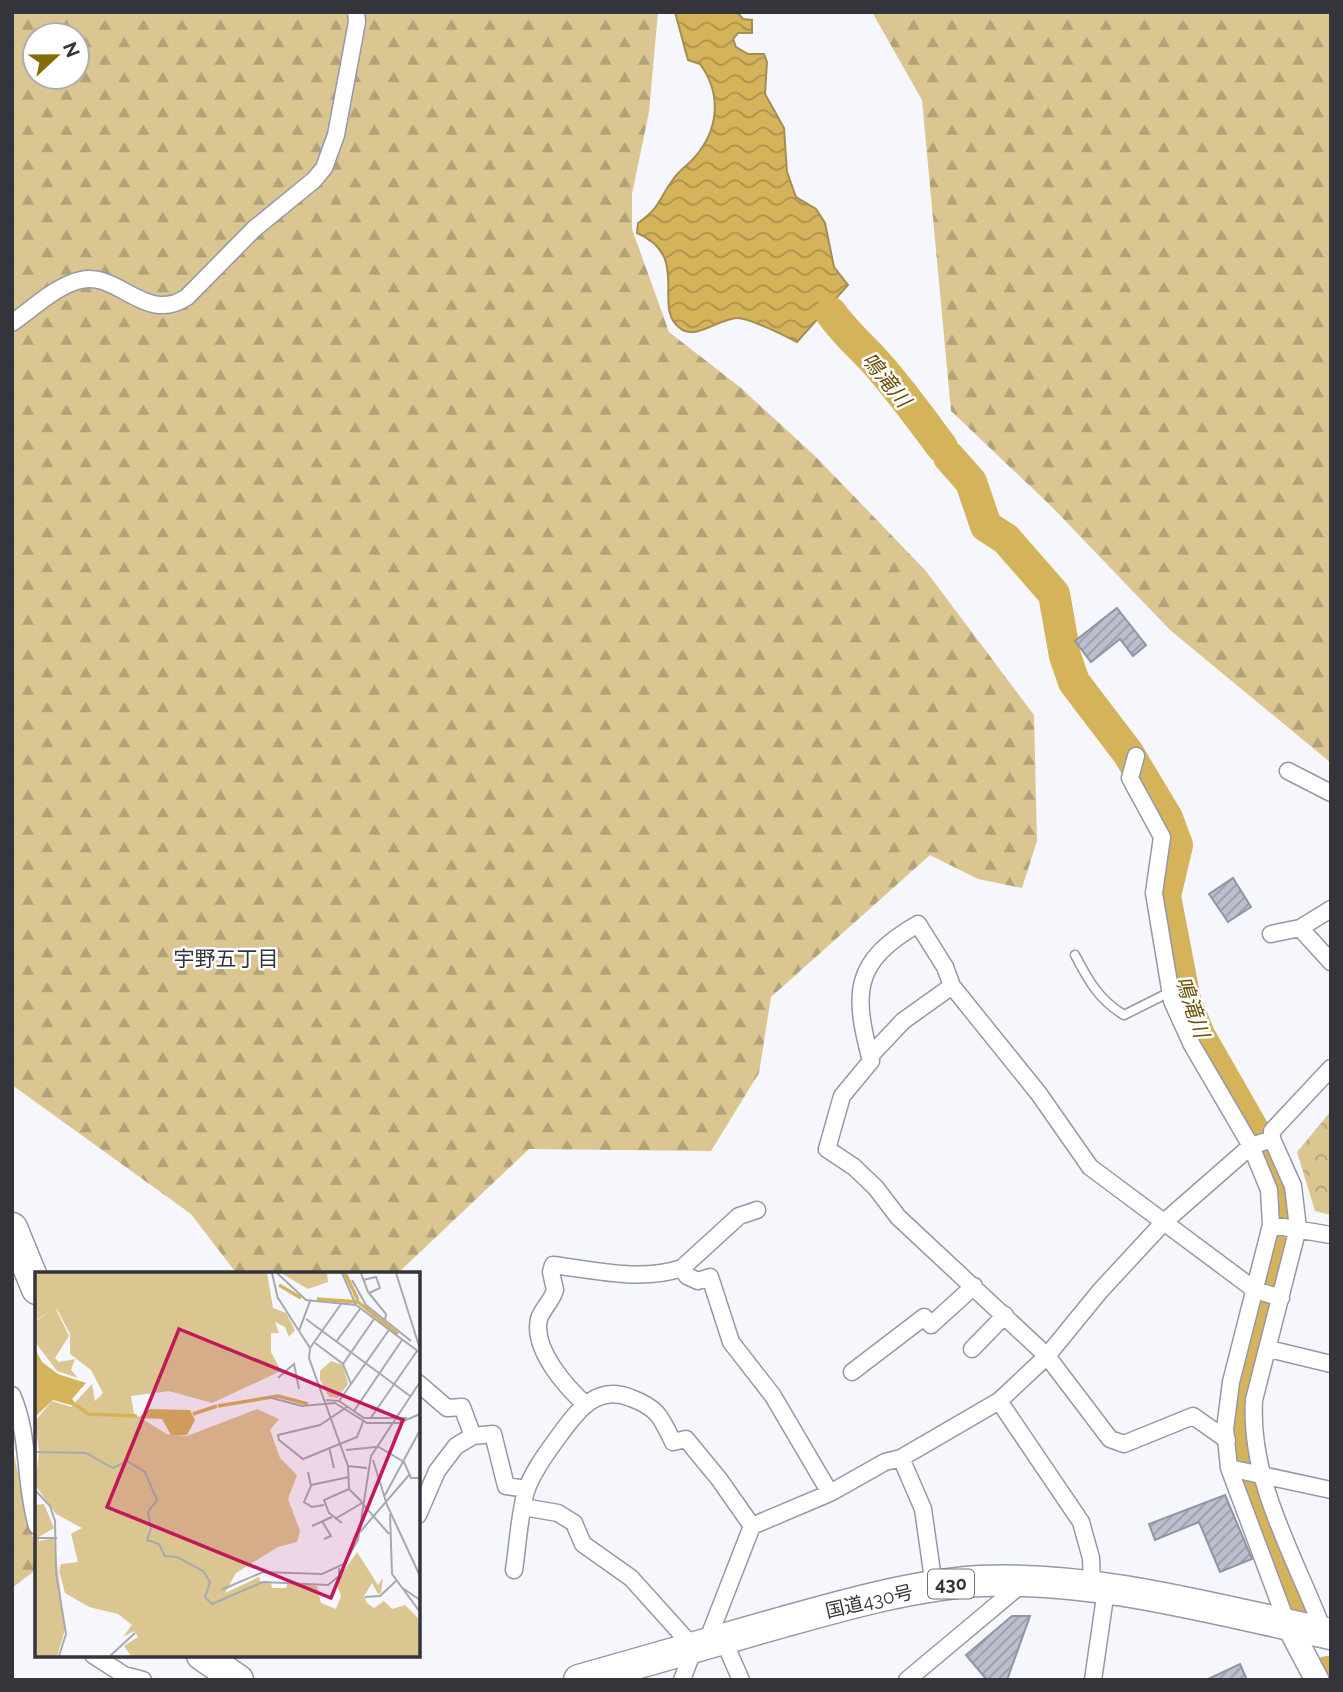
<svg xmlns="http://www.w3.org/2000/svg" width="1343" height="1692" font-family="Raleway,'Noto Sans JP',sans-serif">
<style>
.forest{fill:url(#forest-firs);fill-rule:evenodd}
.park{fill:url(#park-crowns)}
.water{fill:url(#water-waves);stroke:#a48d51;stroke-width:2}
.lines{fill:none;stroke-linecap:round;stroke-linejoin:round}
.river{stroke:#d4b35b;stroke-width:32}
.building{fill:url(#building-hatch);stroke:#9195a3;stroke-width:2}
.lane-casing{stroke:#9598a6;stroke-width:11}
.street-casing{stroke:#9598a6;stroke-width:19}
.secondary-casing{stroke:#9598a6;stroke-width:26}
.highway-casing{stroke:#9598a6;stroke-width:33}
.lane{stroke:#fff;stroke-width:8}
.street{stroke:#fff;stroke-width:16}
.secondary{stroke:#fff;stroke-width:23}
.highway{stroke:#fff;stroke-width:30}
.labels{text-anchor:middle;stroke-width:5;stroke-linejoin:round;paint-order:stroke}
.shield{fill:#fff;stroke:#707276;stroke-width:2}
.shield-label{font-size:18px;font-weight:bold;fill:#33353b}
.street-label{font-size:19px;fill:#33353b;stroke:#fff}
.water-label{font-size:21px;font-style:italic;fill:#67510b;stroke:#fff}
.neighbourhood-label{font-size:21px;fill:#323541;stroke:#fff}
.inset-river{fill:none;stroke:#d4b35b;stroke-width:3.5}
.inset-road{fill:none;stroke:#a7a9af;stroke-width:2}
.view{fill:#c2185b;fill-opacity:0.15;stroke:#c2185b;stroke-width:3.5}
.inset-edge{fill:none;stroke:#33353b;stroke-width:3.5}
</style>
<defs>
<pattern id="forest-firs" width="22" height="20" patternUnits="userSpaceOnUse" patternTransform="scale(1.75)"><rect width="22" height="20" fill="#dbc691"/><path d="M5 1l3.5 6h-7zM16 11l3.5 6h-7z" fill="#b2a278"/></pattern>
<pattern id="park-crowns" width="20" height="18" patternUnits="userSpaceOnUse" patternTransform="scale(1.75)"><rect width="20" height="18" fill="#dbc691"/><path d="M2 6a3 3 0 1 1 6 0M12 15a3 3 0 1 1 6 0" fill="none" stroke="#b2a278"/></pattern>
<pattern id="water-waves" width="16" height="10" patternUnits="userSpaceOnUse" patternTransform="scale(1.75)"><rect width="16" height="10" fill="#d4b35b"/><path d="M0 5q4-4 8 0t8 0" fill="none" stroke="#ad924c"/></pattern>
<pattern id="building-hatch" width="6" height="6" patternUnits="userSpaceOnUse" patternTransform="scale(1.75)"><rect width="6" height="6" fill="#bbbfce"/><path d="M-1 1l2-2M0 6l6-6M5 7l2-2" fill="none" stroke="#999ca8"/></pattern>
</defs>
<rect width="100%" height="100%" fill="#f5f7fd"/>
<path class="forest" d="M12,12H658L649,112L632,194V229L669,332L741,388L815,456L926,571L1034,715L1037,841L1022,888L978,879L930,855L771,997L759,1073L711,1151L529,1149L397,1274H237L191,1214L12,1085ZM35,35H77V77H35Z
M872,12H1331V763L1170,630L1051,506L951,411L922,100Z
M12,1447L37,1555V1569L12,1588Z"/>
<path class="park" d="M1331,1111V1215L1315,1211L1297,1152Z"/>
<path class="water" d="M675,12H737L743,19L752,20V33H738L733,39L736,47L748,54H764L767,62L765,94L784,128L787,172L796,197L816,209L825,223L834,267L848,285L797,342C785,336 750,318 737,318C721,318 696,340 681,329C650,308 693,257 637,233L638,223C662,206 658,199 674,178C680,170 688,165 694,158C719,130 722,94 700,64L688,60Z"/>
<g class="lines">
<path class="river" d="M831,313C845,333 862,347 878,365C901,391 921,419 942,447
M949,457L971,482L986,526L1006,539L1054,594L1065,656L1074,682L1128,753L1167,818L1177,845L1165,896L1185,1000L1199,1035L1255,1133L1280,1200L1277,1242L1240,1384L1236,1430L1245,1481L1294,1600
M1327,1672L1331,1678"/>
</g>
<path class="building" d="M1117,608L1146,645L1133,656L1120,639L1091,662L1075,641Z
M1233,878L1251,907L1228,922L1209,894Z
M1225,1495L1252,1559L1220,1572L1199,1522L1155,1540L1149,1524Z
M1012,1616H1030L1007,1680H987L966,1655Z
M1240,1664L1247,1680H1206Z"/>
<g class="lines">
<g class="lane-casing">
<path id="lane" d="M1075,955C1088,980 1099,1000 1124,1015L1170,992"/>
</g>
<g class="street-casing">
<path id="street" d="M12,323C32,309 57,285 81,280C118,271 146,325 187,297L254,229L314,180L324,168L336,135L357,22L356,12
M1136,756L1130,778L1162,837L1154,893L1172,1001L1192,1045L1251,1146L1269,1190L1271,1225L1231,1382L1225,1429L1229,1468L1287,1623
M1288,771L1331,793
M1300,928L1331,962
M1271,934L1300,928L1331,909
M870,1056L903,1021L952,986
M1271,1225L1331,1235
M682,1268L687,1276L698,1281L710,1277L731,1342L773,1396L830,1493
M972,1349L1005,1315
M1269,1349L1331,1364
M852,1372L924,1317L931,1325L974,1286
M418,1383L447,1408L462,1407L473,1436L493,1434L506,1486L527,1489
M12,1395C30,1435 24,1483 37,1526
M999,1401L1081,1522L1091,1558L1092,1587
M586,1405C566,1387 532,1349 539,1319C542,1309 552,1301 555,1290L551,1272L553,1265C595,1270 641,1282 682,1268L739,1216L757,1210
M1227,1440L1193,1416L1124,1444L1110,1439L1047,1356L898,1217L876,1188L854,1167L827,1149L842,1096L871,1061C853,993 852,962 918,924L945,967L952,986L1039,1094L1090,1167L1255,1290L1281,1298
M1229,1468L1331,1490
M523,1507L558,1513L574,1523L583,1544L631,1578L694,1648L682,1680
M418,1515L437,1471L456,1446L473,1436
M752,1526L830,1493L885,1462L901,1458
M514,1570C518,1544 519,1516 526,1491C532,1473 545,1455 556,1440C575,1414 595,1383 631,1398C658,1408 661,1417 673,1442L686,1439L719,1479L752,1526L706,1644
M934,1586L923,1509L901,1458L999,1401L1047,1356L1100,1291L1163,1223L1251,1146L1272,1139
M1324,1633C1296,1558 1249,1483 1254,1400L1298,1228L1293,1186L1272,1139V1131L1331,1068
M723,1639L741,1680
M93,1655L124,1675L143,1680
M907,1680L1023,1583
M1093,1680L1106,1590"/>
</g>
<g class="secondary-casing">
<path id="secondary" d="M1287,1623L1317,1680"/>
</g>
<g class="highway-casing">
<path id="highway" d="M12,1228L37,1289
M202,1655L238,1680
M579,1680C647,1661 715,1641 783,1622C847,1604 914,1585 980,1581C1099,1576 1216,1610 1331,1634"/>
</g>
<use href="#lane" class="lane"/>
<use href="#street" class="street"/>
<use href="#secondary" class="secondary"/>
<use href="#highway" class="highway"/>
</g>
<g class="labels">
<rect class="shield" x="928" y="1569.5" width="46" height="29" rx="5"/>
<g class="shield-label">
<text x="951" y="1590">430</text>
</g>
<g class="street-label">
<text transform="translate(869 1601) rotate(-13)" y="7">国道430号</text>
</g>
<g class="water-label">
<text transform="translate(886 380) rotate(51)" y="7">鳴滝川</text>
<text transform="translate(1192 1007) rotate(71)" y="7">鳴滝川</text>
</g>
<g class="neighbourhood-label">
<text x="226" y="966">宇野五丁目</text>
</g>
</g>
<g transform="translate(35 1272)">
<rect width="385" height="385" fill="#f5f7fd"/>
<path d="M21,37L34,64L20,86L24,90L40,87L36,98L43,106L22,99L0,70V49Z" fill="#dbc691"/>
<path d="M0,1H232L238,36L251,41L260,58L254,65L250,55L240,50L244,61H236V80L246,99L177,131L134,119L96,124L99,142L132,162L152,164L222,137L244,147L235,158L245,186L262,203L253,227L265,259L262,270L243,275L201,301L190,321L224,305L226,311L236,310L237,316H251L253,310L282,314L286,331L301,337L306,324L301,310L322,280L343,313L348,306L346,321L343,322L337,311L329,324L332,331L339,336L349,329L357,337L370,333L383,346L385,384H96L89,374L103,365L99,359L88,365L97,353L83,342L54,335L30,321L24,299L26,292L43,290L36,262L47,256L21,242L0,213L4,180L0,149L17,129L36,135L57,112L60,129L68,121L56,98L35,82V62L22,37L0,48ZM246,1H292L293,10L273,17ZM9,232L19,256L4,265V269L19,266L30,358L22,384H0V233Z" fill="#dbc691"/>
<path d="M296,89L308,93L313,112L303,126L294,125L285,108V99Z" fill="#dbc691"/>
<path d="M0,76L7,90L23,102L51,111L37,127L43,135L18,128L0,145ZM115,137L155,138L160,148L152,163H136L127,147L103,146Z" fill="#d4b35b"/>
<path class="inset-river" d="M310,1L323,28M244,13L266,26M282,27L323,30L363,62M41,133L53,142L102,144M183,134L243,124L273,132M158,142L182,134"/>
<path class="inset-road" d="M237,1L243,27M242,1L271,28L321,33L384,80M307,1L321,33M326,1L333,20L351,42L350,49M361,1L385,77M317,8L331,33L376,69M328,8L341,5L345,16L334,21M243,26L264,59M306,32L275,76L274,86L313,194L332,196M271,47L375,124M301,70L325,37M280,71L308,92L316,112M275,76L264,59L275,29M308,92L339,47M243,106L259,92L264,117M233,125L267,134L300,131L332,151H364L385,142M291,128L304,129L329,146H372M304,129L354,58M312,135L285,153L243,163L244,168L268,187L322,165L328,150M319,139L367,68M335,147L382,79M342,174L369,190L376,206H385M294,175L299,196M311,178L341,175M0,180L51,181L78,196L92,189L110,200L122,228L113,240L116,256L112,268L124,272L130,284L142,285L168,299L175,310L170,325L177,332L228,310L293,313L304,304V296M338,188L352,233L385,304M313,194L314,217M273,200L276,214L269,230L277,235L289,233M276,213L314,205M0,218L15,234L20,249L21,301L31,362L24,384M349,225L385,158M355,242L357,302L385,340M300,247L327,231L354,262M287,249L296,264L289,267M307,251L294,241L289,228L314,217L327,230M277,254L297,245M325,260L374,203M0,266H22M366,315L385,328M186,318L228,300L287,302L309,292L323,268L336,184L385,110M330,325L345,324L361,309M75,384L100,361"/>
<path class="view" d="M144,57L368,148L296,326L72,235Z"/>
<rect width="385" height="385" class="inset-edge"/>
</g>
<rect width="1343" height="1692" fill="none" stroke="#33353b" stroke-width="28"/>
<g transform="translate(56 56) rotate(68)"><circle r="33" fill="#ffffff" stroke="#adaeb1" stroke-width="2"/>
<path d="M0-5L12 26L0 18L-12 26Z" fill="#886b09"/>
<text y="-10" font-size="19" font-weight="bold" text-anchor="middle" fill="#33353b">N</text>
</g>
</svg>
